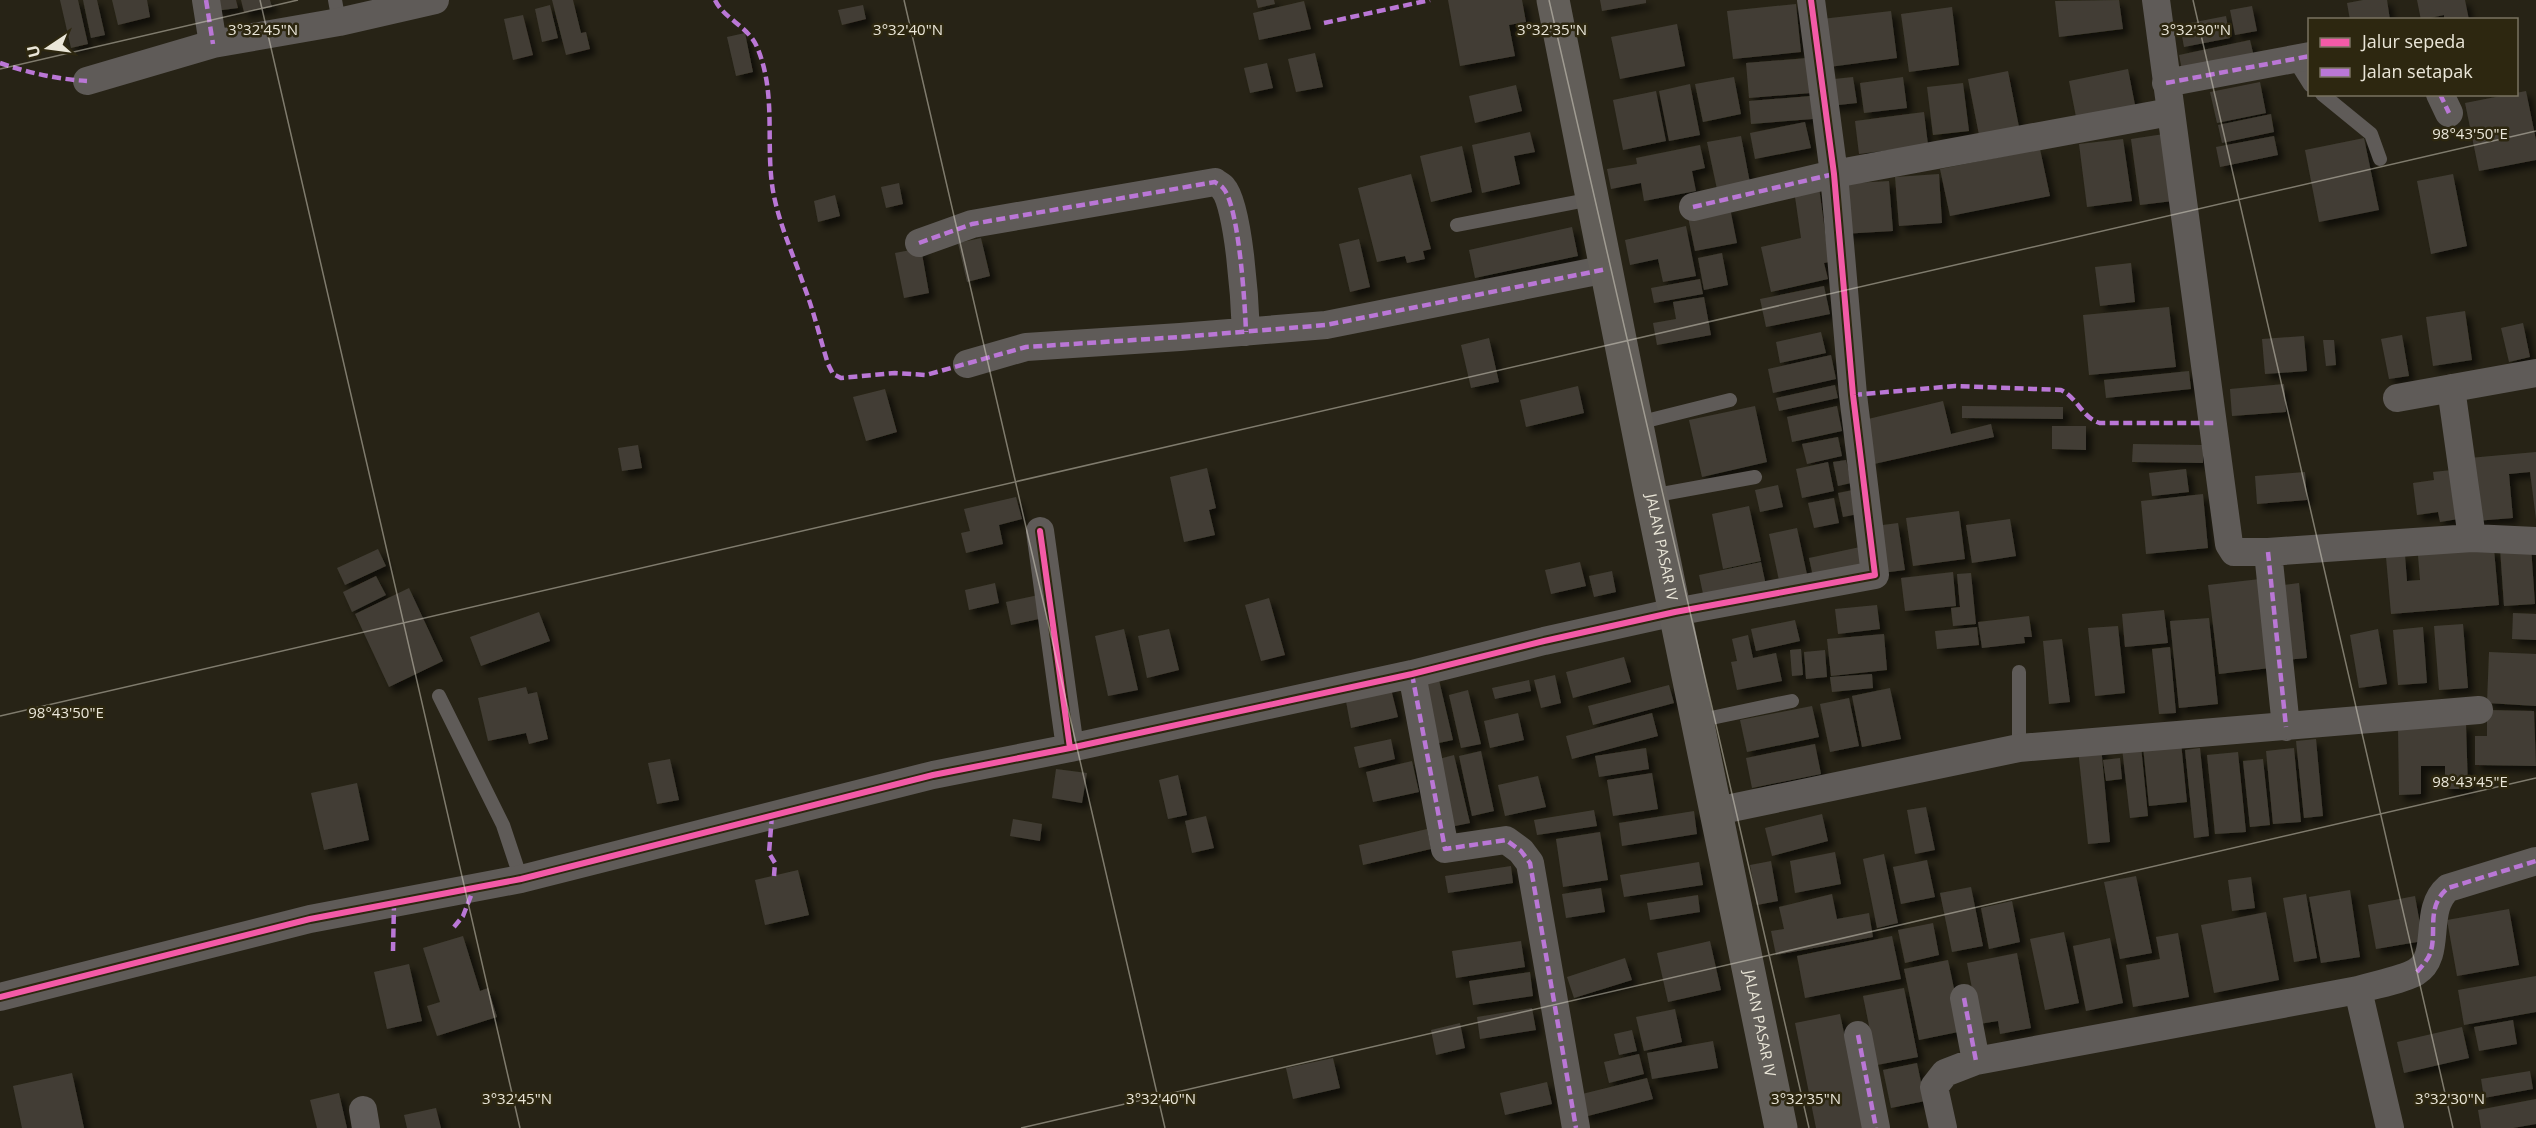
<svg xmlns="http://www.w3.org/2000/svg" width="2536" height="1128" font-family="'Open Sans',sans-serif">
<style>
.building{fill:#423e34;filter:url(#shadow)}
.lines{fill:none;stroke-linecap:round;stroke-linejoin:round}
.lane{stroke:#5f5b58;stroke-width:14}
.street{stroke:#5f5b58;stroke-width:28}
.secondary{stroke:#625e59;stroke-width:33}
.quiet{stroke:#ba77d6;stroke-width:4.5;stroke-dasharray:9 4.5;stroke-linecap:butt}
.cycleway-casing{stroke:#2d2710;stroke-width:10}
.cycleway{stroke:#f35aa7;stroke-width:6}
.ticks{fill:none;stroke:#eae6d8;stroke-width:1.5;stroke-opacity:0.45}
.labels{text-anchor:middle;stroke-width:5;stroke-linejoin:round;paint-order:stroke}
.street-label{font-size:15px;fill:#eae6d8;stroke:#2d2710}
.ticks-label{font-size:15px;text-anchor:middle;fill:#eae6d8;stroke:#2d2710;stroke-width:5;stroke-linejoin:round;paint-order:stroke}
</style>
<defs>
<filter id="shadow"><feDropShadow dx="5.5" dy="5.5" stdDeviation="3" flood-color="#0009"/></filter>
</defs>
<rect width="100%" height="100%" fill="#272316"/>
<path class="building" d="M60,0H78L88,44L71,48Z
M83,0H97L105,35L91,38Z
M112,0H147L150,17L118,25Z
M213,0H236L238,8L215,11Z
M241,0H270L272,7L244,12Z
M552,0H573L581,33L586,32L590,49L566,55Z
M1256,0H1274L1275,4L1258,8Z
M1448,0H1522L1526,22L1509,25L1515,56L1460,66Z
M1600,0H1646V3L1602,11Z
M2119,0L2123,29L2059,37L2055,1Z
M2363,0H2387L2390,20H2350L2347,3Z
M2417,0H2465L2469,20H2444V15L2421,20Z
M1304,1L1311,29L1259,40L1253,13Z
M1796,4L1801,52L1733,59L1727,11Z
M550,5L558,38L542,42L535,9Z
M863,5L866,19L842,25L838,10Z
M2252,6L2257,31L2235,35L2230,10Z
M1952,7L1959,65L1909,72L1901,14Z
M1891,11L1897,58L1829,67L1822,19Z
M523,15L533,55L513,60L504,19Z
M2226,16L2230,38L2184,47L2180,25Z
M1677,24L1685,66L1620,79L1611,37Z
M745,33L753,72L736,76L727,37Z
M2250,40L2255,61L2183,75L2179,55Z
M1315,53L1323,87L1296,92L1288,59Z
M1808,58L1811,93L1749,98L1746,63Z
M1267,63L1273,88L1250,93L1244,68Z
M2128,69L2136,110L2077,122L2069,81Z
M2008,71L2020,132L1980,140L1968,79Z
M1734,77L1741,114L1703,122L1695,84Z
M1853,77L1857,103L1829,106L1825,80Z
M1903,77L1907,108L1864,113L1860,83Z
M2260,82L2266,113L2217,123L2210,92Z
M1963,83L1969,131L1933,135L1927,87Z
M1690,84L1700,135L1669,141L1659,91Z
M1516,85L1522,111L1475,123L1469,96Z
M1656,91L1666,141L1623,150L1613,100Z
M2526,91L2536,140V160L2479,171L2465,103Z
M1811,96L1813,119L1751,124L1749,101Z
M1924,112L1928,145L1859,154L1855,121Z
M2271,114L2274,132L2222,143L2218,125Z
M1805,122L1811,148L1755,159L1750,133Z
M1530,132L1535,152L1514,156L1520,184L1482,193L1472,145Z
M2164,134L2173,201L2140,205L2131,139Z
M1741,136L1751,188L1718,194L1707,142Z
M2274,136L2278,155L2220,167L2216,147Z
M2364,138L2379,210L2319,222L2305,150Z
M2123,139L2132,201L2087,207L2079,144Z
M1700,145L1705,168L1692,171L1696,191L1644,201L1641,183L1611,189L1607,169L1637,164L1636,158Z
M1462,146L1472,192L1431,202L1420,156Z
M2040,149L2050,196L1950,216L1940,169Z
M1411,174L1431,249L1423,251L1425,259L1407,263L1405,256L1377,262L1358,188Z
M1939,174L1942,223L1899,226L1895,177Z
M2453,174L2467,246L2431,254L2417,181Z
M1889,181L1893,231L1842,234L1838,184Z
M899,183L903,204L886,208L881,187Z
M1819,187L1829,262L1824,263L1828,279L1771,292L1761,247L1801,238L1794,190Z
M835,195L840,216L818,222L814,201Z
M1730,208L1737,243L1695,251L1688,217Z
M1686,226L1696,276L1663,282L1658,259L1630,265L1625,240Z
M1572,227L1578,256L1475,278L1469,250Z
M981,238L990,276L967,282L958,243Z
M1359,239L1370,287L1350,292L1339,244Z
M921,248L929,293L904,298L895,253Z
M1722,253L1728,285L1704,290L1698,258Z
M2131,263L2135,302L2100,306L2095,267Z
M1700,279L1703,294L1654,303L1651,288Z
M1824,286L1830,314L1766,327L1760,299Z
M1704,297L1711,335L1657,345L1653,323L1676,319L1673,302Z
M2169,307L2176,367L2089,375L2083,315Z
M2465,311L2472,360L2433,366L2426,317Z
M2523,323L2530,357L2509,362L2501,328Z
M1821,332L1826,353L1780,363L1776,342Z
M2402,335L2409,376L2389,379L2381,339Z
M2304,336L2307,371L2265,374L2262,339Z
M1489,338L1499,382L1471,388L1461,345Z
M2323,340H2334L2336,365L2326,366Z
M1831,355L1836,379L1773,393L1768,369Z
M2189,371L2191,389L2106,398L2104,380Z
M2284,384L2286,412L2232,416L2230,389Z
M1835,385L1838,398L1779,411L1776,398Z
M1578,386L1584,413L1526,427L1520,400Z
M885,389L897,432L866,441L853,397Z
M1943,401L1951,434L1991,424L1994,437L1874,464L1864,420Z
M1755,406L1767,462L1702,477L1689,420Z
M1837,406L1842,431L1792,442L1787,417Z
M1962,406L2063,407V419L1962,418Z
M2052,426H2086V450L2052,449Z
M1838,437L1842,456L1807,464L1802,444Z
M2133,444L2203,445V463L2132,462Z
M638,445L642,468L622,471L618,448Z
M2536,452V519L2530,472L2509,474L2513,518L2475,521L2469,458Z
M1846,460L1851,483L1838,486L1833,462Z
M1828,462L1834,491L1802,498L1796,469Z
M1207,468L1216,508L1209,510L1215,535L1184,542L1170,477Z
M2186,469L2189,492L2152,496L2149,473Z
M2452,470L2458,519L2440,522L2438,512L2417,515L2413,483L2434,480L2433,472Z
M2305,472L2307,500L2257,504L2255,476Z
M1778,485L1783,507L1760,512L1755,490Z
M1858,489L1863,513L1843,517L1838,493Z
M2203,494L2208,548L2146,554L2141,501Z
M1016,497L1022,519L999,525L1003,544L966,553L961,533L970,531L964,509Z
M1834,498L1839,523L1814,528L1808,503Z
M1749,506L1761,561L1723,569L1712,514Z
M1959,511L1965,559L1913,566L1906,518Z
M2010,519L2016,556L1972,563L1966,525Z
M1898,523L1905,570L1882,573L1875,526Z
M1797,528L1808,579L1780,585L1769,534Z
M2531,546L2535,604L2504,606L2500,548Z
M1860,547L1865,571L1814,581L1809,558Z
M378,549L386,566L345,585L337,568Z
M2494,549L2499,605L2391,614L2386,557L2405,555L2407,581L2420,580L2418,555Z
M1580,562L1586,586L1551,594L1545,570Z
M1761,562L1767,590L1705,603L1699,575Z
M1612,571L1616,592L1594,597L1589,576Z
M1953,572L1956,606L1905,611L1901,578Z
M1971,573L1976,624L1953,626L1951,608L1960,607L1957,574Z
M376,576L386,595L352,612L343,592Z
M2260,579L2270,668L2219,674L2208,585Z
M995,583L999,603L969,610L965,590Z
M2299,583L2307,658L2285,660L2276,586Z
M409,588L443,661L389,687L355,614Z
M1043,594L1048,617L1011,625L1006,602Z
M1269,598L1285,655L1261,661L1245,605Z
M1877,605L1880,629L1838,634L1835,609Z
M2164,610L2168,643L2125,647L2122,614Z
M539,612L550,641L481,666L470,637Z
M2513,613L2536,614V640L2512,639Z
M2029,616L2032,637H2024L2025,643L1982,648L1978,622Z
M2209,618L2218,704L2179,708L2170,621Z
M1795,620L1800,641L1756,651L1751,629Z
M2463,624L2468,688L2439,690L2434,626Z
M2118,626L2125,693L2095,696L2088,628Z
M1977,627L1979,645L1937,649L1935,631Z
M2423,627L2427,683L2398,685L2393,630Z
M1124,629L1138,690L1108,696L1095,636Z
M1169,629L1179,670L1147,678L1138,636Z
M2378,629L2387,684L2359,688L2350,635Z
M1884,634L1887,670L1831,676L1827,639Z
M1748,635L1753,658L1776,653L1782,681L1737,690L1731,662L1737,661L1732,639Z
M2062,639L2070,702L2049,704L2043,641Z
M2170,647L2176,713L2159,714L2152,649Z
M1801,649L1803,675L1792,676L1790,650Z
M1825,650L1827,677L1806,679L1804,652Z
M2489,652L2536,654V706L2487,703Z
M1624,657L1631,682L1573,698L1566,672Z
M1872,674L1873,688L1832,692L1830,677Z
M1555,675L1561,703L1541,708L1534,680Z
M1439,680L1453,740L1434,744L1421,684Z
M1529,680L1531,691L1495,699L1492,688Z
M1390,685L1398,717L1351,728L1345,696Z
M1669,685L1674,703L1593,725L1588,706Z
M526,687L528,694L537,692L548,739L529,744L526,733L488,741L478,698Z
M1890,688L1901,739L1862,747L1852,696Z
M1468,690L1481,744L1461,748L1449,695Z
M1849,698L1859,746L1830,752L1820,704Z
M1812,706L1819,737L1747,752L1740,720Z
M2487,710L2534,711L2536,766L2475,765V736H2487Z
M1518,713L1524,740L1490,748L1484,721Z
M1652,713L1658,736L1572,759L1566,736Z
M2466,724L2468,789H2445V766H2421V794L2399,795L2398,726Z
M1391,739L1395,759L1359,768L1354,747Z
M2316,739L2323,816L2304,818L2296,741Z
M2181,742L2187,802L2149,806L2143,746Z
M1815,744L1821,774L1752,788L1746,758Z
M2101,746L2110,842L2088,844L2078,749Z
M2141,746L2148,816L2130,818L2122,748Z
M1646,748L1649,769L1599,777L1595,756Z
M2200,748L2209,836L2194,838L2185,750Z
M2294,748L2301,822L2273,824L2266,751Z
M1481,751L1494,811L1472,816L1459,756Z
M2238,752L2246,832L2215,834L2207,755Z
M1454,755L1470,823L1450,827L1435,760Z
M2120,758L2122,779L2106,781L2103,760Z
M670,759L679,800L657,804L648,763Z
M2263,759L2270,825L2250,827L2243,761Z
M1412,761L1419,792L1373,802L1366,772Z
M1056,769L1087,773L1082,803L1052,798Z
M1652,773L1658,809L1613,816L1607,780Z
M1178,775L1187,815L1168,819L1159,780Z
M1538,776L1546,807L1505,816L1498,785Z
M357,783L369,840L324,850L311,793Z
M1926,807L1935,850L1915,854L1907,810Z
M1594,810L1597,826L1537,835L1534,820Z
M1694,811L1697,834L1622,846L1619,823Z
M1822,814L1828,841L1772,856L1765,828Z
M1206,816L1214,848L1192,853L1185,821Z
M1013,819L1042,824L1040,841L1010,836Z
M1427,829L1431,849L1363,865L1359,845Z
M1600,832L1608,880L1563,887L1556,839Z
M1835,852L1841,884L1795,893L1790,861Z
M1884,854L1898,923L1877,928L1863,859Z
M1927,860L1935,897L1901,904L1893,867Z
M1771,861L1778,901L1757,905L1750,865Z
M1699,862L1703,885L1624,897L1620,875Z
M1511,866L1513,883L1448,893L1445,876Z
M798,870L809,915L765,925L755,880Z
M2136,876L2152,953L2120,959L2104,882Z
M2251,877L2255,908L2232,911L2228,880Z
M1971,887L1983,946L1952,952L1940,893Z
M1601,888L1605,912L1566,918L1562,894Z
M2350,890L2360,957L2321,963L2309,897Z
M1832,894L1837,919L1869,913L1873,937L1776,955L1771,931L1784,929L1779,907Z
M2306,894L2317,958L2294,962L2283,898Z
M1698,895L1700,912L1650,920L1647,903Z
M2415,896L2423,941L2376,949L2368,905Z
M2012,901L2020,942L1989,949L1981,908Z
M2509,909L2519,965L2457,976L2447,920Z
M2266,912L2279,980L2214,993L2201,925Z
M1933,923L1939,955L1905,963L1898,930Z
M2064,932L2079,1003L2045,1010L2030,939Z
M2178,933L2189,997L2133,1007L2126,965L2160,959L2156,937Z
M463,936L480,991L488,988L497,1017L437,1036L427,1006L440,1002L423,948Z
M1892,936L1901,979L1805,998L1797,956Z
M2110,938L2123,1003L2086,1011L2073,946Z
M1521,941L1525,967L1456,978L1452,951Z
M1710,941L1721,990L1668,1002L1657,953Z
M2017,953L2031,1028L2000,1034L1998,1021L1979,1024L1967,963Z
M1625,958L1632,980L1574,998L1567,977Z
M1948,960L1963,1031L1919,1040L1904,969Z
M409,964L422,1021L387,1029L374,972Z
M1530,972L1533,996L1473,1005L1469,981Z
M2536,976V1012L2464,1025L2458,990Z
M1904,988L1918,1057L1877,1065L1863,996Z
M1532,1008L1536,1030L1480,1039L1477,1017Z
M1675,1009L1682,1042L1644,1051L1636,1017Z
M1840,1014L1864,1128H1816L1795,1023Z
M2513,1020L2517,1044L2479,1051L2474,1027Z
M1460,1023L1465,1048L1436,1055L1431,1030Z
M2462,1027L2469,1058L2404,1073L2397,1042Z
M1632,1030L1637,1051L1619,1055L1614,1034Z
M1713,1041L1718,1068L1652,1079L1647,1053Z
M1639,1054L1644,1074L1609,1083L1604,1062Z
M1333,1058L1340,1088L1293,1099L1286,1068Z
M1917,1063L1925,1101L1891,1108L1883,1070Z
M2530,1071L2533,1089L2484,1098L2481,1079Z
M72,1073L84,1128H22L13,1086Z
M1647,1078L1653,1099L1584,1117L1578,1095Z
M1547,1082L1552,1104L1505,1115L1500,1093Z
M339,1093L347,1128H317L310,1100Z
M2536,1099V1124L2513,1128H2481L2478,1110Z
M436,1108L441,1128H407L404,1115Z"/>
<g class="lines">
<path class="lane" d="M335,0L339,22
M2293,58L2310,85
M2322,94L2371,134L2380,159
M1457,225L1592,199
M1638,423L1730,400
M1651,496L1755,477
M2019,672V748
M439,696L503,825L521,879
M1697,721L1792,701"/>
<path class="street" d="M206,0L213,44
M2156,0L2229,544L2234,552H2268L2472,538L2536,541
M87,81L213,44L339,22L435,0
M2166,83L2310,56
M2440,94L2449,113
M1693,207L1834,174L2170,112
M919,243L972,224L1215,182C1217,184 1221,185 1223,188C1239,205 1245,305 1246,332
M967,364L1026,347L1180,337L1326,325L1607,269
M2451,388L2472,538
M2397,398L2536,373
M2268,552L2286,727
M1412,674L1445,849L1506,840L1521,851L1530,863L1576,1128
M1070,748L1412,674L1544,641L1675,612L1875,575L1853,395L1834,174L1811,0
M1717,811L2019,748L2479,710
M2358,990L2390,1128
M0,997L310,919L521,879L933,775L1070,748L1040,531
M1964,998L1976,1061
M1858,1035L1876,1128
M363,1110L366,1128
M1943,1128L1934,1087L1945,1073L1976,1061L2358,990C2373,985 2403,980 2416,972C2443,956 2422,910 2448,888L2536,861"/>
<path class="secondary" id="s1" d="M1553,0L1651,496L1781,1128"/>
<path class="quiet" d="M206,0L213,44
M715,0C724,19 748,26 757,47C777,94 765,143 773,191C779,224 793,254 804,286C814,312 820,338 828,364L833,374L841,378L895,373L926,375L1026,347L1180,337L1326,325L1607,269
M1324,23L1430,0
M0,63C29,73 56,79 87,81
M2166,83L2310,56
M2440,94L2449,113
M1693,207L1834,174
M919,243L972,224L1215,182C1217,184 1221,185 1223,188C1239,205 1245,305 1246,332
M1853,395L1955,386L2061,390C2078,398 2082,418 2100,423H2214
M2268,552L2286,727
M1412,674L1445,849L1506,840L1521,851L1530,863L1576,1128
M772,815L769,853L775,863L774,876
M454,927L463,916L474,888
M393,951L394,904
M2417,972C2421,967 2426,962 2429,956C2439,934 2424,908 2448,888L2536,861
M1964,998L1976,1061
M1858,1035L1876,1128"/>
<g class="cycleway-casing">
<path id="cycleway" d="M1070,748L1412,674L1544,641L1675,612L1875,575L1853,395L1834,174L1811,0
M0,997L310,919L521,879L933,775L1070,748L1040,531"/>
</g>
<use href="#cycleway" class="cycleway"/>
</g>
<path class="ticks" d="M260,0L520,1128M904,0L1165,1128M1549,0L1809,1128M2193,0L2453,1128M0,69L298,0M0,716L2536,131M1021,1128L2536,778"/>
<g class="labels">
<g class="street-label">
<text dy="5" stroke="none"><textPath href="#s1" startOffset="558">JALAN PASAR IV</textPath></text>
<text dy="5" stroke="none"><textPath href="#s1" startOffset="1044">JALAN PASAR IV</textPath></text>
</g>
</g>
<g class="ticks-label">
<text x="263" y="35">3°32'45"N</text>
<text x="908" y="35">3°32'40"N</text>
<text x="1552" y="35">3°32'35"N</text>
<text x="2196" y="35">3°32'30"N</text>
<text x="2470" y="139">98°43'50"E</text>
<text x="66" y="718">98°43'50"E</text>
<text x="2470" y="787">98°43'45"E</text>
<text x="517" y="1104">3°32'45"N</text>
<text x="1161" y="1104">3°32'40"N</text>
<text x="1806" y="1104">3°32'35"N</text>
<text x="2450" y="1104">3°32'30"N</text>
</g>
<rect x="2308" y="18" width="210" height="78" fill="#2d2710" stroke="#797360" stroke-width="1.5"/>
<rect x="2320" y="38" width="30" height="9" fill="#f35aa7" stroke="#797360" stroke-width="1.5"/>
<text x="2362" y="48" font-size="18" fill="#eae6d8">Jalur sepeda</text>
<rect x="2320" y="68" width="30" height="9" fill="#ba77d6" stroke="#797360" stroke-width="1.5"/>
<text x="2362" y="78" font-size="18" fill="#eae6d8">Jalan setapak</text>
<g transform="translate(48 48) rotate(257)" stroke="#2d2710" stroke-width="4.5" paint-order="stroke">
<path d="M0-4.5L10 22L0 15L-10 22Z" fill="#eae6d8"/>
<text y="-9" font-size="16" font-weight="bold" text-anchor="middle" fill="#eae6d8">U</text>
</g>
</svg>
